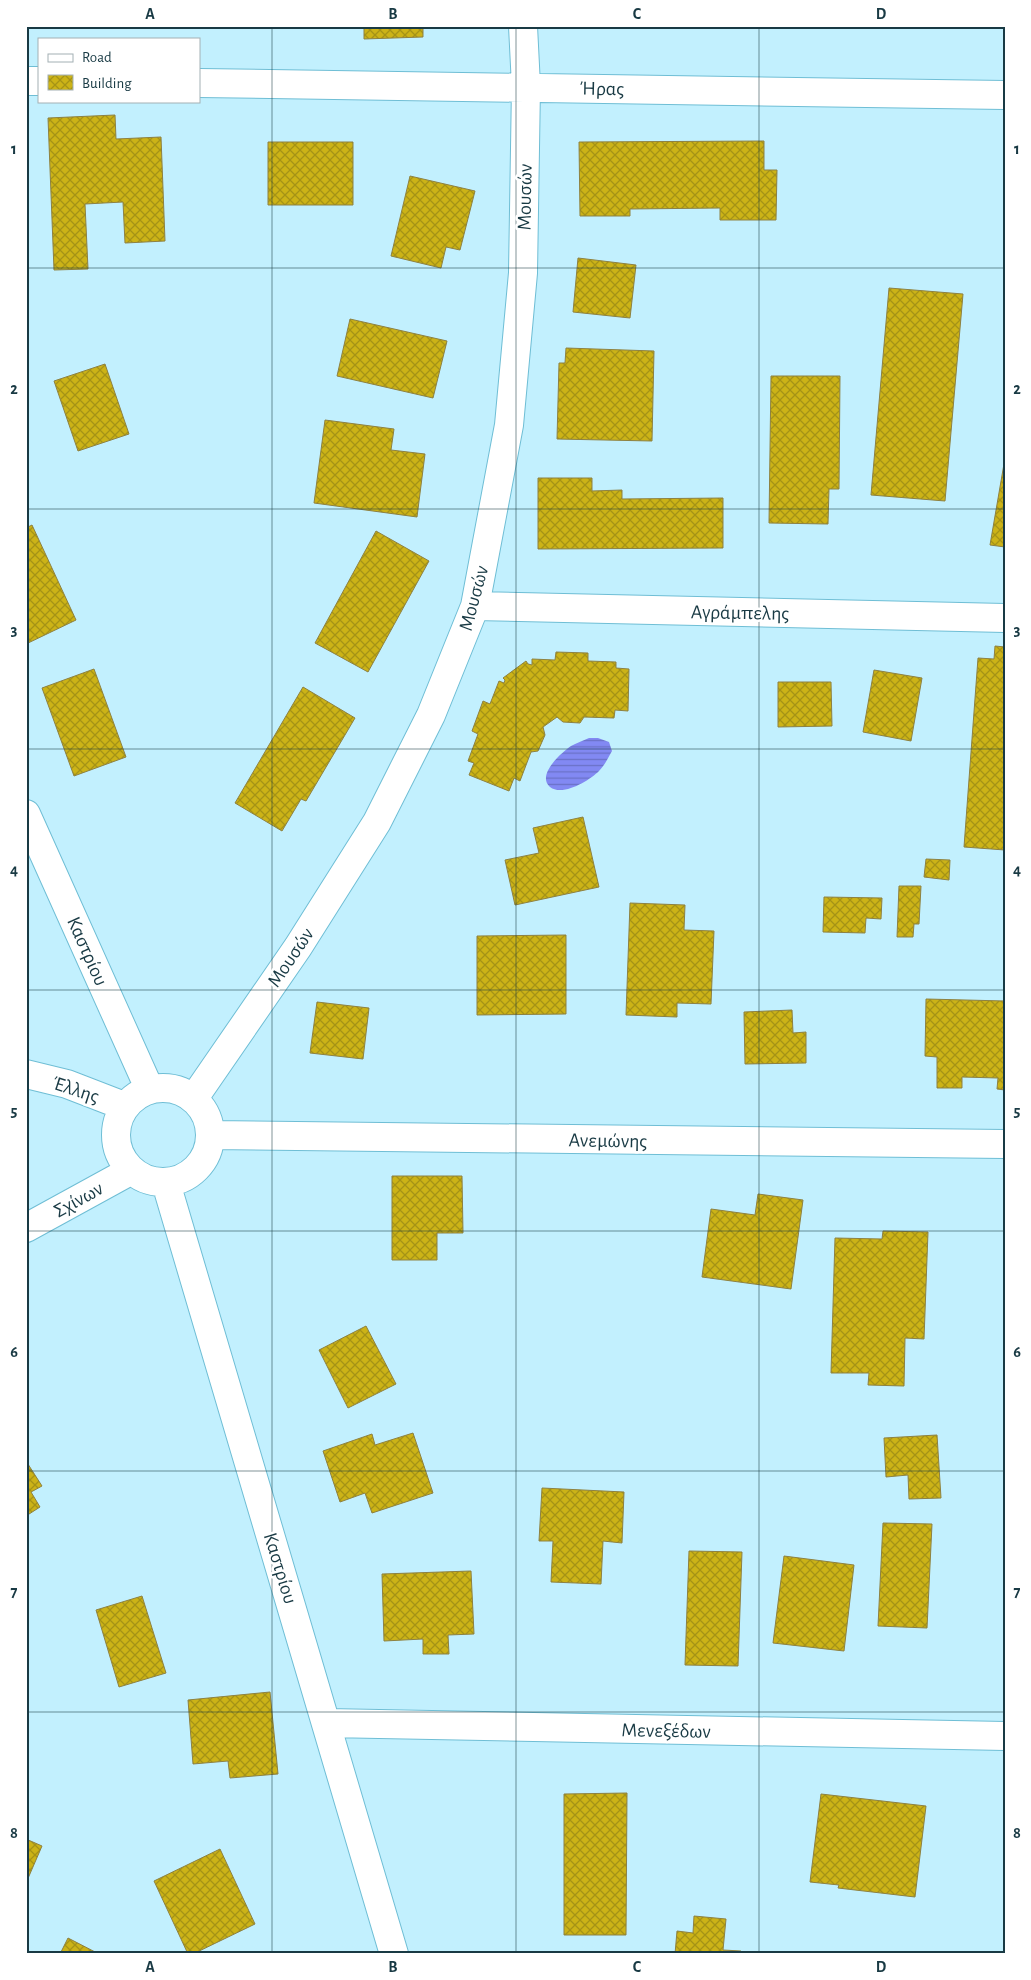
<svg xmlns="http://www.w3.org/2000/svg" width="1031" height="1980" font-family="'Alegreya Sans',sans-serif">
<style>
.water{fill:url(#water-rules)}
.building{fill:url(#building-cross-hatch);stroke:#8d8142}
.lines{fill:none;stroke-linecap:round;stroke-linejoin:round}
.minor-casing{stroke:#6fbed5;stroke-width:30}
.minor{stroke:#fff;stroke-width:28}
.grid{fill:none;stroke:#193a44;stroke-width:1;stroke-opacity:0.55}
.labels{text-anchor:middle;stroke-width:5;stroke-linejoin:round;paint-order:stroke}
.street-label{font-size:20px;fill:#193a44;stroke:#fff}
.neatline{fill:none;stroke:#193a44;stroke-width:2}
.grid-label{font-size:16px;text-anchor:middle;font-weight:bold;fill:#193a44}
</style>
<defs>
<pattern id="water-rules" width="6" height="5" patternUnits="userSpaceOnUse" patternTransform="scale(1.25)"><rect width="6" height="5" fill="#8289f3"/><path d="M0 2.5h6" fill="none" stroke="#6a71c6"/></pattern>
<pattern id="building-cross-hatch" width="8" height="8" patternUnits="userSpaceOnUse" patternTransform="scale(1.25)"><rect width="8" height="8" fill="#ccb317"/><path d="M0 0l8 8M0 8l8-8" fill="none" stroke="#a59316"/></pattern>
</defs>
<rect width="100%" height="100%" fill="#c2f0fe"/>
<path class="water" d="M589,738H598L609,742L612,751C608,758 605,765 599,771C590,780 563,797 550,787C536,775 562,752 571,746C576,743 583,741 589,738Z"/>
<path class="building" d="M364,26H423V37L364,39Z
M115,115L116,139L161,137L165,241L125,243L123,202L85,204L88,269L54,270L48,118Z
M764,141V170H777L776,220H720V208L630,209V216H580L579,142Z
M268,142H353V205H268Z
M410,176L475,191L460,250L446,247L441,268L391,256Z
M578,258L636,265L630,318L573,312Z
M889,288L963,294L945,501L871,495Z
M350,319L447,341L433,398L337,376Z
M566,348L654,351L652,441L557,439L559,363H565Z
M105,364L129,434L78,451L54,381Z
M771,376H840L839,489H829L828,524L769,523Z
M325,420L394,429L391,450L425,454L417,517L314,503Z
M1005,458V547L990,545Z
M538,478H592V491L622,490V499L723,498V548L538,549Z
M32,525L76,620L26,644V528Z
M376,531L429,561L368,672L315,643Z
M995,646L1005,647V850L964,847L978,658L994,659Z
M556,652L588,653V661L616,662V668L629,669L628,711L615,710L614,718L584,717L580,723L563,722L557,717L543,727L545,735L538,751L531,752L520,781L514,778L509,791L469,775L474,763L468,761L478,734L472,731L483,701L490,704L499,681L504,683L505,680L503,678L526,661L528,664L532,665V659L555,660Z
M94,669L126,757L74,776L42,688Z
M874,670L922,678L911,741L863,732Z
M778,682H831L832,726L778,727Z
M303,687L355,718L306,801L301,799L282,831L235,803Z
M583,817L599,887L515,905L505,860L539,853L533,828Z
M926,859L950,860L949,880L924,877Z
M899,886H921L919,924H914L913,937H897Z
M824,897L882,898L881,919L866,918L865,933L823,932Z
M630,903L685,905L684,930L714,931L711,1004L677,1003V1017L626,1015Z
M566,935V1014L477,1015V936Z
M926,999L1005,1001V1090L997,1089L998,1078L962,1077V1088H937V1057L925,1056Z
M317,1002L369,1008L363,1059L310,1053Z
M792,1010L793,1033L806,1032V1063L745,1064L744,1012Z
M392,1176H462L463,1233H437V1260H392Z
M758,1194L803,1200L791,1289L702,1277L711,1209L755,1215Z
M883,1231L928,1232L924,1339L905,1338L904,1386L868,1385L869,1373H831L835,1238L882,1239Z
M366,1326L396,1384L348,1408L319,1350Z
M413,1433L433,1493L372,1513L365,1493L340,1502L323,1451L372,1434L375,1445Z
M937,1435L941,1498L909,1499L908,1475L886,1477L884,1438Z
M26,1461L42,1486L31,1492L40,1507L26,1516Z
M542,1488L624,1492L622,1543L603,1541L601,1584L551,1582L553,1541H539Z
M883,1523L932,1524L927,1628L878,1626Z
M689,1551L742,1552L738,1666L685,1665Z
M784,1556L854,1565L844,1651L773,1643Z
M471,1571L474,1634L448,1635L449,1654H423V1639L384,1641L382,1574Z
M142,1596L166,1673L119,1687L96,1610Z
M270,1692L278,1774L230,1778L228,1761L193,1764L188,1700Z
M627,1793L626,1935H564V1794Z
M821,1794L926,1806L915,1897L838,1888L839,1885L810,1882Z
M26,1839L42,1846L26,1883Z
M220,1849L255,1924L193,1954H188L154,1881Z
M694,1916L726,1919L723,1950L741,1951L740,1954H675L677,1931L693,1933Z
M68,1938L99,1954H60Z"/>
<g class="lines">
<g class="minor-casing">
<path id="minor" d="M26,81H39
M199,83L1005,95
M475,606L1005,618
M26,814L149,1088
M26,1074L67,1084L124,1106
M116 1135a47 47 0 1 1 94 0a47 47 0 1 1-94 0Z
M194,1098L298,947L377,822L431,715L475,606L509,425L523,273L526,86L523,26
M211,1135L1005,1144
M166,1183L394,1954
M26,1228L130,1171
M327,1723L1005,1736"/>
</g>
<use href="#minor" class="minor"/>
</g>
<path class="grid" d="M272,26V1954M516,26V1954M759,26V1954M26,268H1005M26,509H1005M26,749H1005M26,990H1005M26,1231H1005M26,1471H1005M26,1712H1005"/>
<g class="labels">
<g class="street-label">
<text transform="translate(602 88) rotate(1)" y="7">Ήρας</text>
<text transform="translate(524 197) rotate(-89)" y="7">Μουσών</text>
<text transform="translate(473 598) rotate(-75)" y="7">Μουσών</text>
<text transform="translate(740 612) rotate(1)" y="7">Αγράμπελης</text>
<text transform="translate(88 951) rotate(66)" y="7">Καστρίου</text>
<text transform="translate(290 957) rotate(-56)" y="7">Μουσών</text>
<text transform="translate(76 1089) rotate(18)" y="7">Έλλης</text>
<text transform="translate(608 1140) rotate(1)" y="7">Ανεμώνης</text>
<text transform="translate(78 1199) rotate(-29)" y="7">Σχίνων</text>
<text transform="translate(281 1568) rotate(73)" y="7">Καστρίου</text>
<text transform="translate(666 1730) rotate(1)" y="7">Μενεξέδων</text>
</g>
</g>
<rect width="1031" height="1980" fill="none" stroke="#ffffff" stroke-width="55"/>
<rect x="38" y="38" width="162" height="65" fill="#ffffff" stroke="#a3b0b4"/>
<rect x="48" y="54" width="25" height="8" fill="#ffffff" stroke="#a3b0b4"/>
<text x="82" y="62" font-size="15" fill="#193a44">Road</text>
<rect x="48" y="75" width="25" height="15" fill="url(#building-cross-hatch)" stroke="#a3b0b4"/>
<text x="82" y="88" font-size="15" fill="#193a44">Building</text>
<rect x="28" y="28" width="976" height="1924" class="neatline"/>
<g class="grid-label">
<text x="150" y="19">A</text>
<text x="393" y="19">B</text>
<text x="637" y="19">C</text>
<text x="881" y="19">D</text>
<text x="14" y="154">1</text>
<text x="1017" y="154">1</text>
<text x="14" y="394">2</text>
<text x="1017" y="394">2</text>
<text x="14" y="635">3</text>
<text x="1017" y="635">3</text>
<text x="14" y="875">4</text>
<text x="1017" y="875">4</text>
<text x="14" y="1116">5</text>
<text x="1017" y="1116">5</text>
<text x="14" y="1357">6</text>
<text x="1017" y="1357">6</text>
<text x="14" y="1597">7</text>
<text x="1017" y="1597">7</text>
<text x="14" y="1838">8</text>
<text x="1017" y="1838">8</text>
<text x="150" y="1972">A</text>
<text x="393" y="1972">B</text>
<text x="637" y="1972">C</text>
<text x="881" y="1972">D</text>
</g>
</svg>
